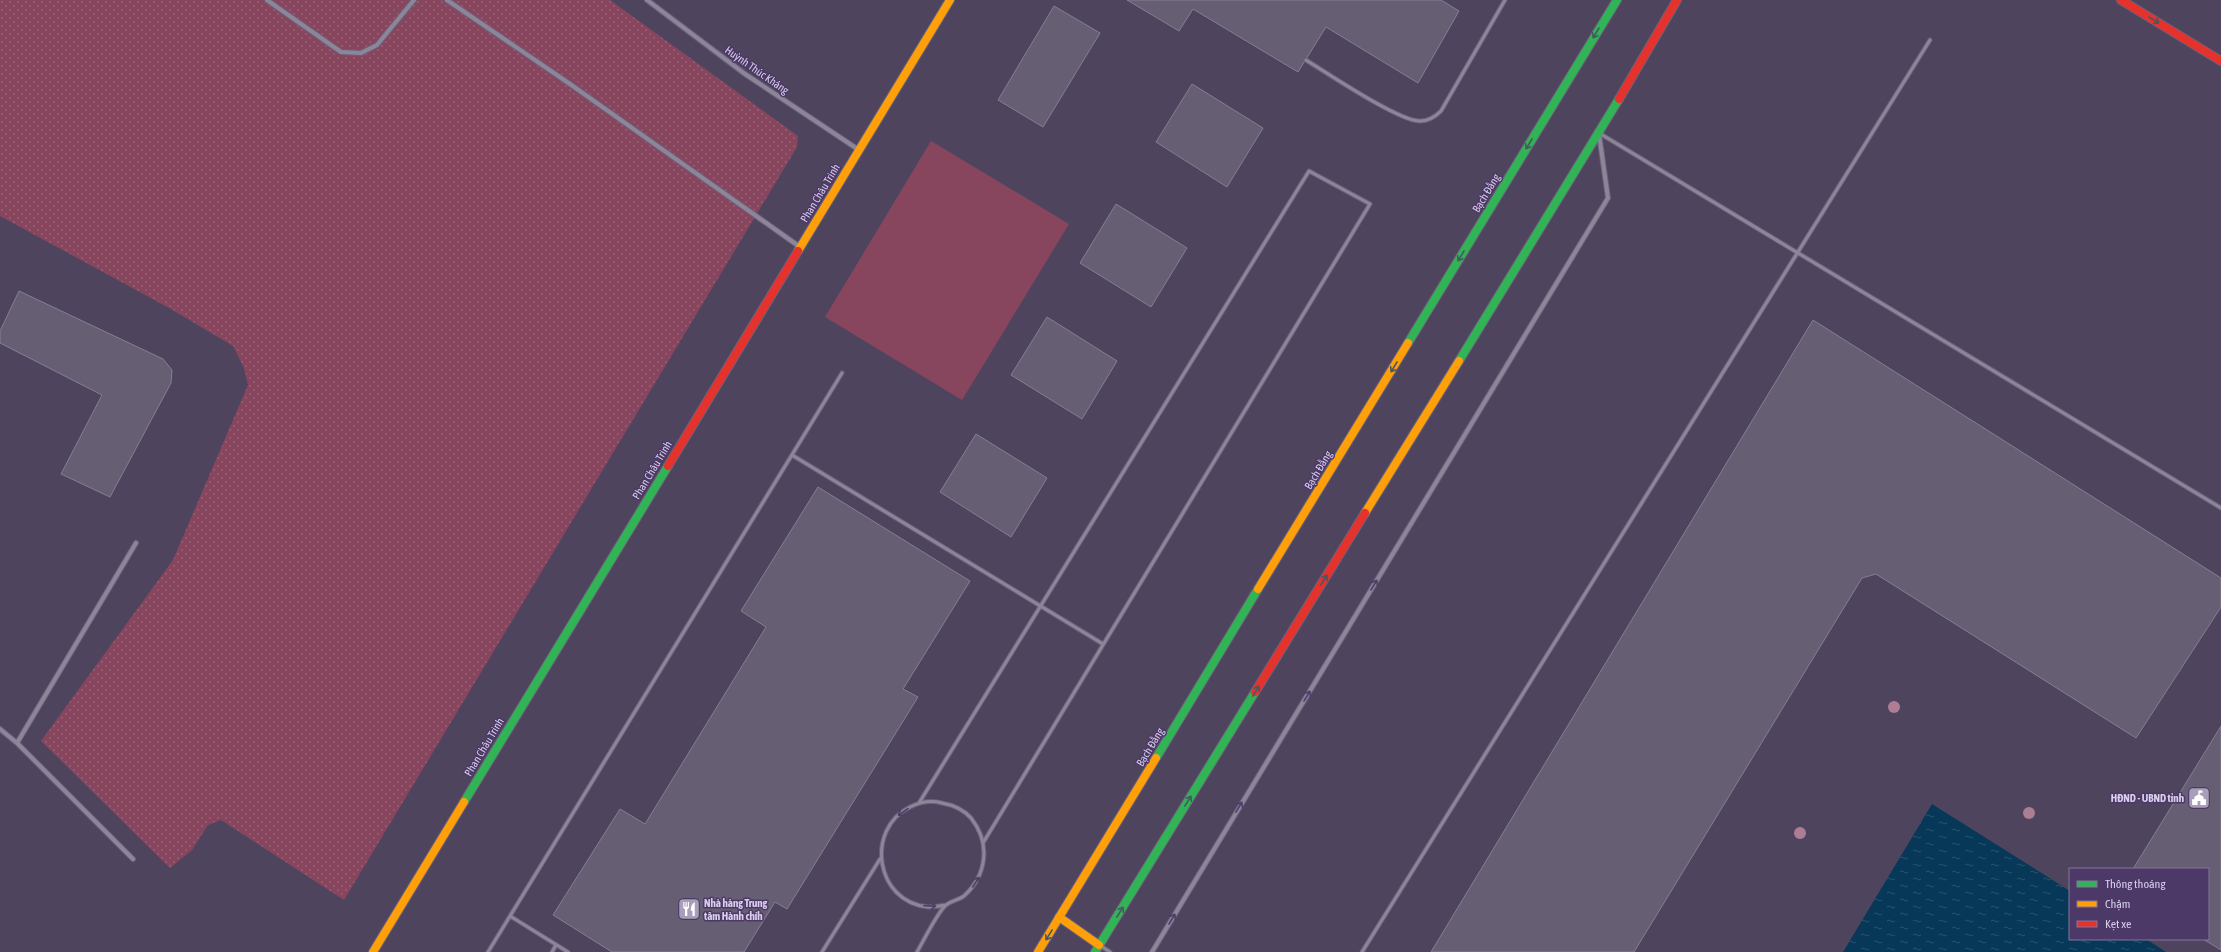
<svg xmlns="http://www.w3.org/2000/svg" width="2221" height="952" font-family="'Asap Condensed',sans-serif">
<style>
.grass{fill:url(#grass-dots)}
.pitch{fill:#88465e}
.water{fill:url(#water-ripples)}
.building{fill:#665e73;stroke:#877e94}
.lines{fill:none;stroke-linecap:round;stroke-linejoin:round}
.lane-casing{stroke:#6b6279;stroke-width:5}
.street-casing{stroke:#6b6279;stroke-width:6}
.fast-casing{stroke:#6b6279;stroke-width:10}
.slow-casing{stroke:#6b6279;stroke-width:10}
.jam-casing{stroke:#6b6279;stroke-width:10}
.lane{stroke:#8d859a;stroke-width:3}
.street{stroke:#8d859a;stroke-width:4}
.fast{stroke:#30b455;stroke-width:8}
.slow{stroke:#ff9f0a;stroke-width:8}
.jam{stroke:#e5322d;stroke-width:8}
.tree{fill:#ad7d94}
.oneway{stroke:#465863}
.oneway2{stroke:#503d6a}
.labels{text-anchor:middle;stroke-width:3;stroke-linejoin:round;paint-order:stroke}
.street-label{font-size:11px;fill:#d9cfeb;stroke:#4d3968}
.poi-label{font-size:11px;font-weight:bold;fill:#d9cfeb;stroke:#4d3968;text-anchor:end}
</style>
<defs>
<pattern id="grass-dots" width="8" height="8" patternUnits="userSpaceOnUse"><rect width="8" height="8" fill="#88465e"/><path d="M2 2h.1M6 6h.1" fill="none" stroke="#986075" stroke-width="1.8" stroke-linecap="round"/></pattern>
<pattern id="water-ripples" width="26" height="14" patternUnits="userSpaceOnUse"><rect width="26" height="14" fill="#073858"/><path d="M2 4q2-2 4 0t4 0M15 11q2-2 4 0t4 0" fill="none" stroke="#2b5470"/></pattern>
</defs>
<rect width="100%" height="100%" fill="#4e445e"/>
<path class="grass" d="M0,0H610L798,136L797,147L344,900L221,820L208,825L192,850L170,868L41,741L173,560L248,385L244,368L233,346L171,309L0,216Z"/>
<path class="pitch" d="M931,141L1069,224L962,400L825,317Z"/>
<path class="water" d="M1932,804L2070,891V939H2146L2166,952H1843Z"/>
<path class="building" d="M1127,0H1441L1459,11L1418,83L1326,27L1298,72L1193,9L1179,31Z
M1054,6L1100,33L1043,127L998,100Z
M1192,84L1263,128L1227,187L1156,142Z
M1116,204L1187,248L1151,307L1080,263Z
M19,291L163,359L172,370L171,383L110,497L61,474L102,395L0,343V331Z
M1047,317L1117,361L1082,419L1011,375Z
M1813,320L2221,578V607L2136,738L1876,574L1862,578L1634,952H1431Z
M976,434L1047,478L1011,537L940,492Z
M818,487L970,581L903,689L918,697L787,909L775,902L744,952H612L553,915L620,809L645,824L766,627L741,611Z
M2221,726V950L2203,939H2208V869H2133Z"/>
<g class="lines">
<g class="lane-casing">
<path id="lane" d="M1306,60C1327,73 1400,122 1420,121C1429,121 1435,117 1441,111L1505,0
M1599,133L2221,508
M792,455L1103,644
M919,803L1309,171L1370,204L983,843
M510,916L568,952
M1101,946L1110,952
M488,952L842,373
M552,952L556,945
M822,952L880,859
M917,952C924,940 936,915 945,906C950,901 959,900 964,896C987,875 991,843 971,818C963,809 953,805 942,803C931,800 920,802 910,807C865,829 875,902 928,907C933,907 940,906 946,905
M1362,952L1930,40"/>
</g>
<g class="street-casing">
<path id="street" d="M267,0L341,52L361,53L377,45L414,0
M447,0L570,84L800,247
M647,0L745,74L859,150
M0,729L17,743L133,859
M17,743L136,543
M1152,952L1608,198L1599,134"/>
</g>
<g class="fast-casing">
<path id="fast" d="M1408,343L1617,0
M1459,361L1619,99
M1156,758L1258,589
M464,802L668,466
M1095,952L1255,692"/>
</g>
<g class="slow-casing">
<path id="slow" d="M798,251L950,0
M1365,513L1459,361
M1258,589L1408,343
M1059,917L1099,945
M373,952L464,802
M1038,952L1156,758"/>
</g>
<g class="jam-casing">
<path id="jam" d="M2121,0L2221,61
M1619,99L1677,0
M668,466L798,251
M1255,692L1365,513"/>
</g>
<use href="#lane" class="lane"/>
<use href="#street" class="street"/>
<use href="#fast" class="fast"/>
<use href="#slow" class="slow"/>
<use href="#jam" class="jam"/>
</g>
<g class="tree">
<circle cx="1894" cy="707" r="6"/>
<circle cx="2029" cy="813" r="6"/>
<circle cx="1800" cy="833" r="6"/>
</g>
<defs><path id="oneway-shaft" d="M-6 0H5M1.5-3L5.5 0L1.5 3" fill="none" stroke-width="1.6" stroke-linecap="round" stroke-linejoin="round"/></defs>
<g class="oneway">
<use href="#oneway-shaft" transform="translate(2154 20) rotate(31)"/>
<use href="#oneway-shaft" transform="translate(1596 33) rotate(121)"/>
<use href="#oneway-shaft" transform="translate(1529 144) rotate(121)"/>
<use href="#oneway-shaft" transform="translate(1461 256) rotate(121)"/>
<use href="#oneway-shaft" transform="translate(1394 367) rotate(121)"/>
<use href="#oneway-shaft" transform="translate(1324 580) rotate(-58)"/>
<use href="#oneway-shaft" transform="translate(1256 691) rotate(-58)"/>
<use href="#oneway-shaft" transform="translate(1188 801) rotate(-58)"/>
<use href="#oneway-shaft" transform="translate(1120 912) rotate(-58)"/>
<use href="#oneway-shaft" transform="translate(1049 935) rotate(122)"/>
</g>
<g class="oneway2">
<use href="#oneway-shaft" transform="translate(1374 585) rotate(-59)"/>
<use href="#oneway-shaft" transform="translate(1307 696) rotate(-59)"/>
<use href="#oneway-shaft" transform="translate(1239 807) rotate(-59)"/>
<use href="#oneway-shaft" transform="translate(903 812) rotate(145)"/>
<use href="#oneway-shaft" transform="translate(976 882) rotate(-57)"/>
<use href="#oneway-shaft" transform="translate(930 906) rotate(2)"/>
<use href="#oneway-shaft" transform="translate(1172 919) rotate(-59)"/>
</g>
<defs>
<g id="civic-square" transform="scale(1.15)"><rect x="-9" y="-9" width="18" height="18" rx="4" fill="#a89eba" stroke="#4d3968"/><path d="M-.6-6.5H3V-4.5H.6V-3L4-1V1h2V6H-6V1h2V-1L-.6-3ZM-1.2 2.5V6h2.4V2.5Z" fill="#fff"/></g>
<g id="restaurant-square" transform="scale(1.15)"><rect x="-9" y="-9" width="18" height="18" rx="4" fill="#a89eba" stroke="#4d3968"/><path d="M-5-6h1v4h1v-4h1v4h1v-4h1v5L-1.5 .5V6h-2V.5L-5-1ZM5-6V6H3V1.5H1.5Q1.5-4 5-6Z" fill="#fff"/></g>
</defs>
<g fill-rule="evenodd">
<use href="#civic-square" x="2199" y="798"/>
<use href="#restaurant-square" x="689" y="909"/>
</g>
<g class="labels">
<g class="street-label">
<text transform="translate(757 70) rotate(35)" y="4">Huỳnh Thúc Kháng</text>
<text transform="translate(820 193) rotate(-59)" y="4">Phan Châu Trinh</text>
<text transform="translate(1486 193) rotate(-59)" y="4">Bạch Đằng</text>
<text transform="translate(652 470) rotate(-59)" y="4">Phan Châu Trinh</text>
<text transform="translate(1318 470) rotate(-59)" y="4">Bạch Đằng</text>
<text transform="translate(484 747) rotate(-59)" y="4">Phan Châu Trinh</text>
<text transform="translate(1150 747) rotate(-59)" y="4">Bạch Đằng</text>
</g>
<g class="poi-label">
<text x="2184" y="802">HĐND - UBND tỉnh</text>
<text x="704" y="907" text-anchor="start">Nhà hàng Trung<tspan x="704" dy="13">tâm Hành chíh</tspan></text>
</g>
</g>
<rect x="2069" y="868" width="140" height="72" fill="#4d3968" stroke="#85759c"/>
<rect x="2077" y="881" width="20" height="6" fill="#30b455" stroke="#85759c"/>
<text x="2105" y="888" font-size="12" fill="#d9cfeb">Thông thoáng</text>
<rect x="2077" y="901" width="20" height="6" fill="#ff9f0a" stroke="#85759c"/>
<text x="2105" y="908" font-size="12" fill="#d9cfeb">Chậm</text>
<rect x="2077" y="921" width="20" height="6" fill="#e5322d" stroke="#85759c"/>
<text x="2105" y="928" font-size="12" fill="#d9cfeb">Kẹt xe</text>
</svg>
